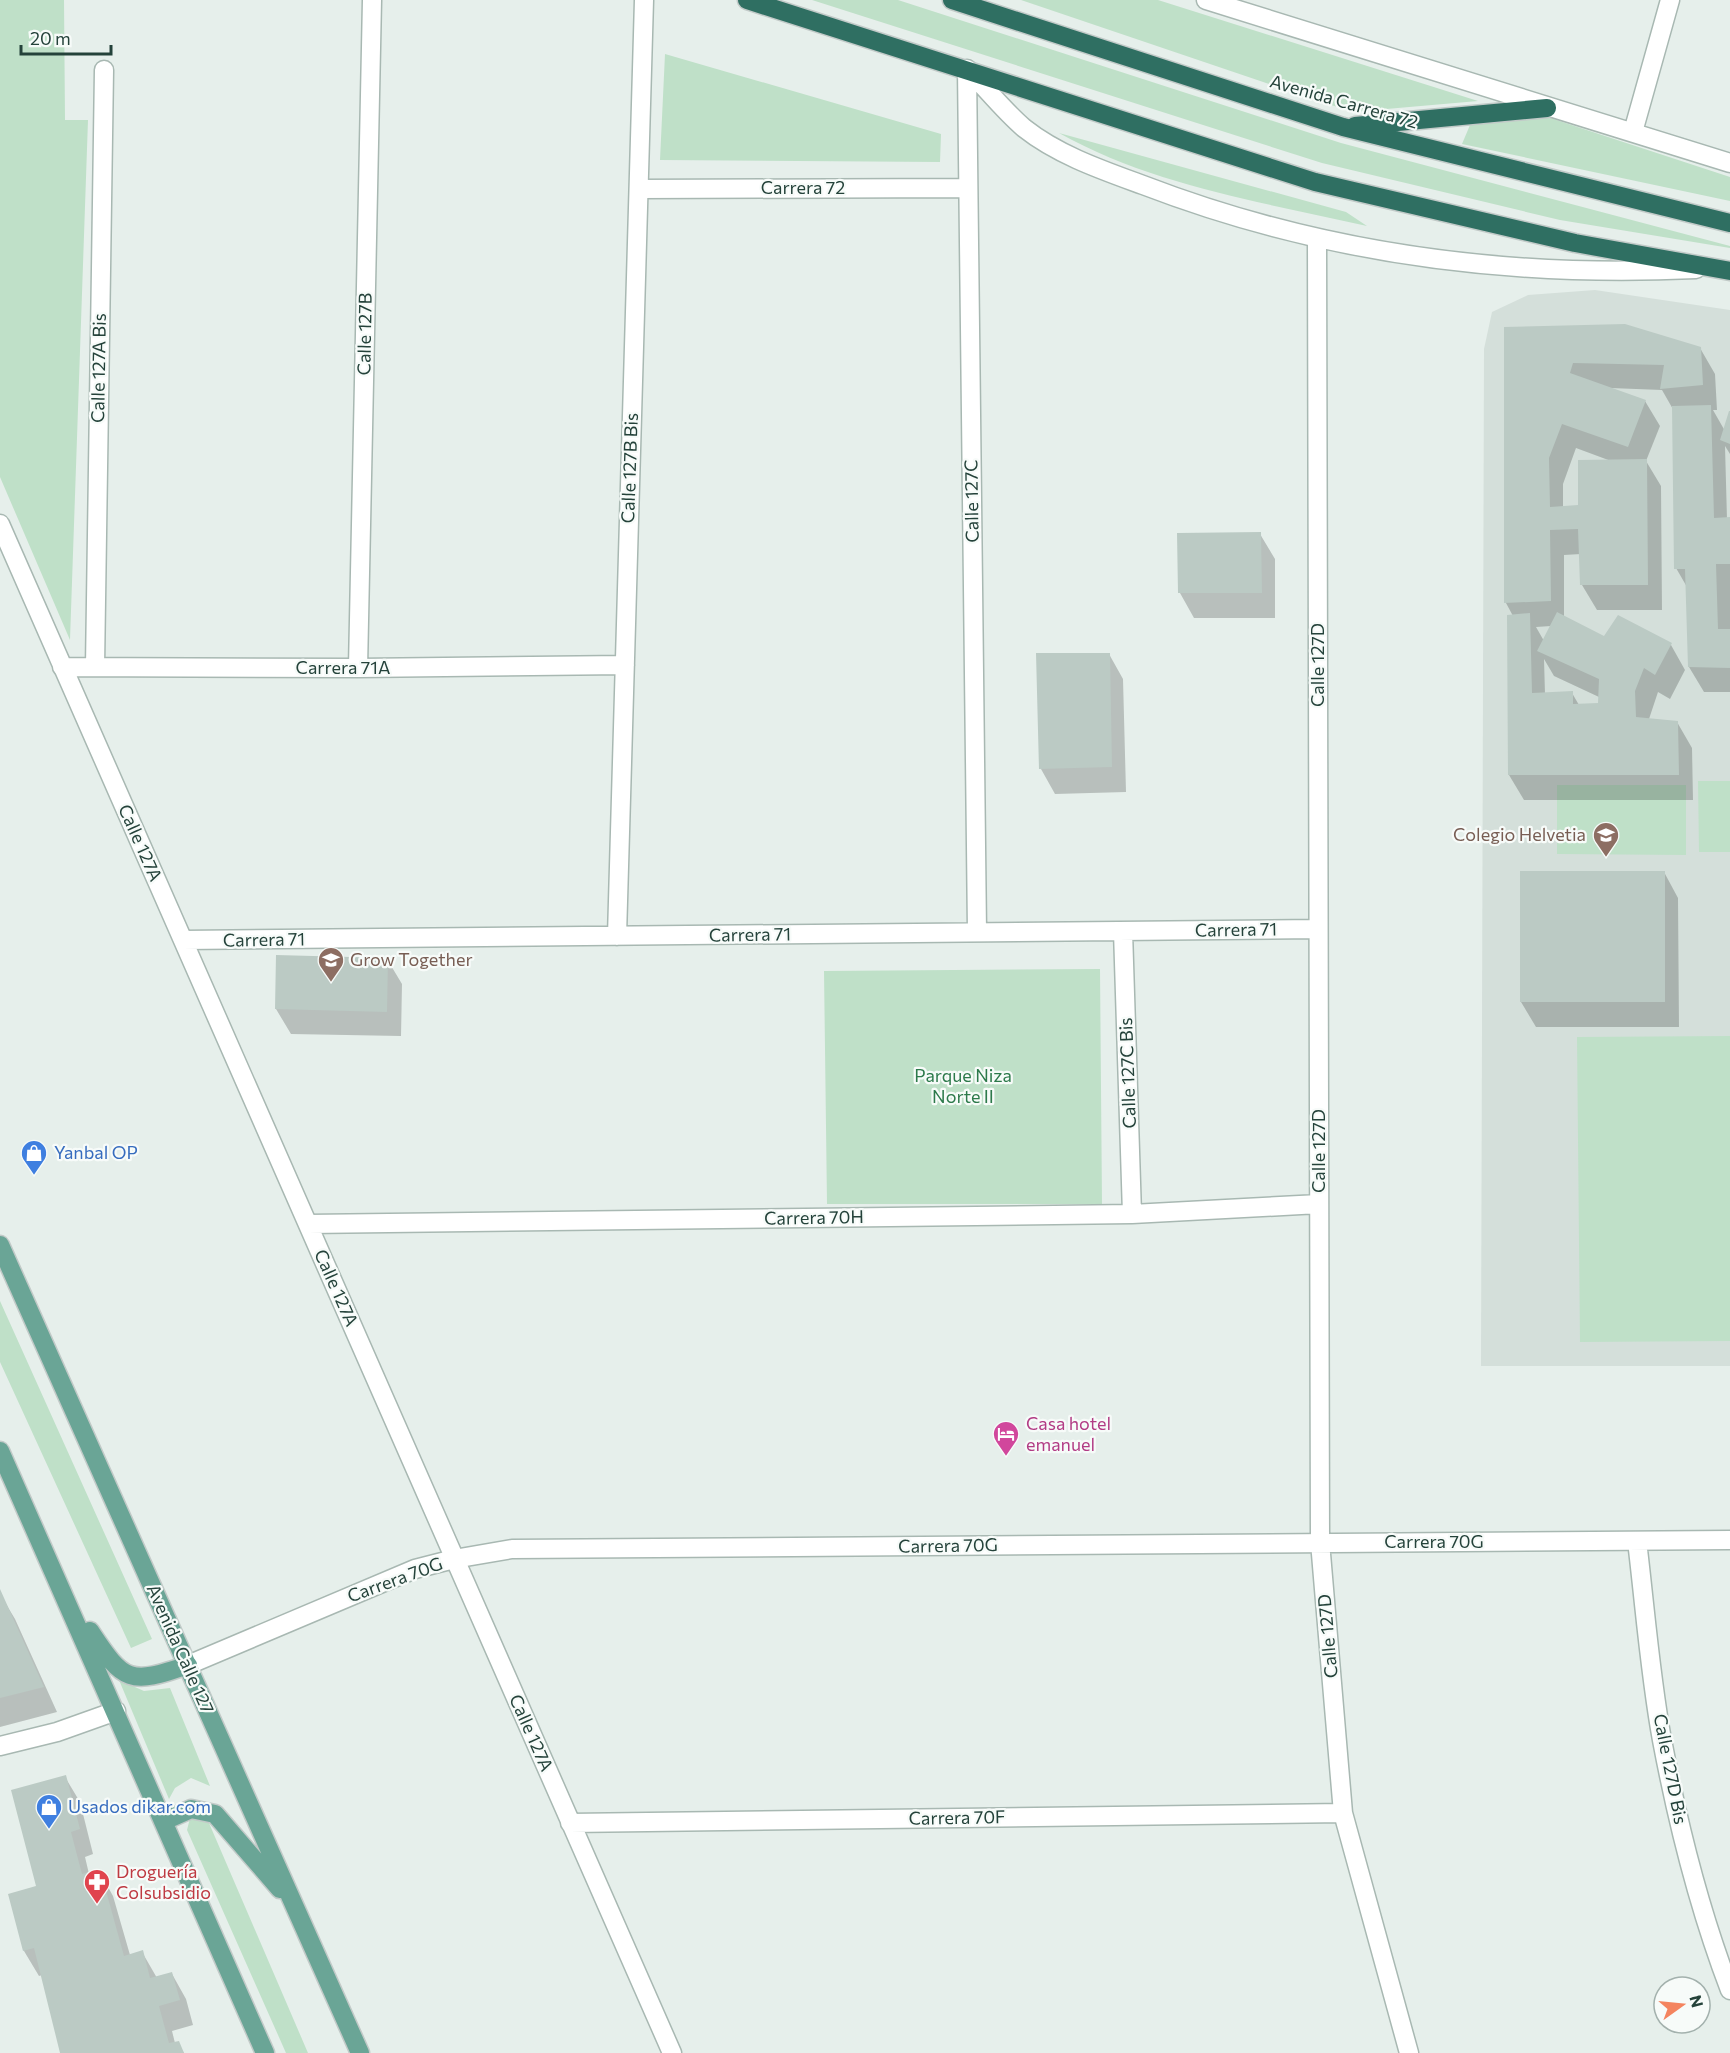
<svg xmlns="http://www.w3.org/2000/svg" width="1730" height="2053" font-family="Commissioner,sans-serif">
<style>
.built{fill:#d4dfda}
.green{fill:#bfe0c8}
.shadow{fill:#0003;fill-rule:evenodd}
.building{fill:#bbcac4}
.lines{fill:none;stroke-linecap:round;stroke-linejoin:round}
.street-casing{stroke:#a8b8b2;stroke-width:21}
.primary-casing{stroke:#c2cac8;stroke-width:21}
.highway-casing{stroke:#c2cac8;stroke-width:21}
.street{stroke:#fff;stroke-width:18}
.primary{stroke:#6aa596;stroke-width:18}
.highway{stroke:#2f6f62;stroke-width:18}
.labels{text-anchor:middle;stroke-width:4.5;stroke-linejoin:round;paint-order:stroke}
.street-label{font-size:18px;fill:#24423a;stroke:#f7fbf9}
.education-label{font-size:18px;fill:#785e54;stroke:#f7fbf9;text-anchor:end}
.park-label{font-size:18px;fill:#2d7a4b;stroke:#f7fbf9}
.shop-label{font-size:18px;fill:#366cbe;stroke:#f7fbf9;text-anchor:start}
.hotel-label{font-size:18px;fill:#b23c85;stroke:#f7fbf9;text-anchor:start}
.health-label{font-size:18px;fill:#be3a42;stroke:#f7fbf9;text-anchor:start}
</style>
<rect width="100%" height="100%" fill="#e6efeb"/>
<path class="built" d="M1595,290L1730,310V1366H1481L1484,349L1492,312L1528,295Z"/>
<path class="green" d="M0,0H64L65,120H88L70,640L0,477Z
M812,0H898L1341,143L1730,246V248L1560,220L1322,163Z
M1021,0H1158L1478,101L1352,112Z
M665,54L941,134L940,162L660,160Z
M1544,116L1730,177V201L1462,144L1470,125Z
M1059,133L1346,212L1367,226C1262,202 1154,186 1059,133Z
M1698,781H1730V852H1699Z
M1557,785H1686V855L1557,854Z
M1100,969L1102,1204H827L824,971Z
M1730,1036V1341L1580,1342L1577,1037Z
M0,1301L152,1639L131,1648L0,1362Z
M119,1680L144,1691L170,1688L210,1786L191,1778L175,1788L169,1799Z
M190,1818L207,1820L209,1823L308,2053H286L187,1830Z"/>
<path class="shadow" d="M1505,329L1700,348L1715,374L1717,410H1713L1725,431L1730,414V454L1725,446L1727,519H1730V692H1704L1689,667L1687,587L1676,568L1674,411L1662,390L1610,388L1645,401L1660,426L1646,461L1661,486L1662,610H1597L1582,585L1581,554L1564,555V618L1604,638L1671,645L1685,670L1670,699L1658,692L1649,719L1677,722L1692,748L1693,800H1524L1509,775L1513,616L1506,603ZM1576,448L1611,461L1579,507L1563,508V484ZM1551,626L1544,641L1536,627ZM1544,659L1554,676L1599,697V705H1579L1572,693L1545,694Z
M1179,534H1260L1275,559V618H1194L1180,593Z
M1109,654L1123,679L1126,792L1055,794L1041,769Z
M1664,872L1678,898L1679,1027H1536L1521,1002Z
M387,959L402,984L401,1036L291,1034L276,1009Z
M0,1594L15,1619L57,1712L0,1727Z
M65,1777L80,1802L93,1854L85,1857L89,1874L99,1871L113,1896L130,1955L142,1952L157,1978L172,1974L186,1999L193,2025L172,2031L175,2043H178L184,2053H62L42,1975L39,1976L24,1951L9,1895L38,1887Z"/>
<path class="building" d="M1625,324L1701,347L1703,385L1660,389L1664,365L1573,363L1570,373L1646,400L1628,447L1562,424L1549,458L1550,507L1578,505V460L1647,459L1648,585H1580L1578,529L1550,530L1551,601L1504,603V327Z
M1711,405L1714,518L1730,517V564H1716L1718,629H1730V668L1688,667L1685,569H1674L1672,406Z
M1729,411H1730V444L1720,440Z
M1261,532L1262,593H1178L1177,533Z
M1557,612L1604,636L1618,615L1672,643L1655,675L1644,668L1635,691L1636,717L1678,721L1679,775H1508L1507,615L1530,613L1532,693L1573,691V704L1598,703L1599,679L1537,651Z
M1036,653H1110L1112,767L1039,769Z
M1520,871H1665V1002H1520Z
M276,955L388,958L387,1012L275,1009Z
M0,1589L44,1687L0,1698Z
M66,1775L80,1829L71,1832L82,1874L100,1869L124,1956L143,1950L150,1978L172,1972L180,2000L159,2006L169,2043L179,2041L184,2053H60L34,1948L23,1951L8,1894L36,1886L11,1790Z"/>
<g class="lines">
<g class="street-casing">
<path id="street" d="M1206,0L1730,163
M967,69L977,932
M967,69C986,88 1004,111 1024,128C1058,155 1102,170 1143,185C1320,253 1507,278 1696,269
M1633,132L1670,0
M639,189L968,188
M1317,239L1320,1542L1343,1813L1409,2053
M0,524L672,2053
M62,667L358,668L625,665
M95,667L104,70
M358,668L372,0
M1123,931L1132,1214
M617,936L644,0
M183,940L1318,929
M308,1224L1132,1214L1319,1204
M1637,1541C1645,1607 1650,1675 1662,1740C1678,1825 1699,1909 1730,1990
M188,1665L415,1569L454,1559L512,1549L1730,1540
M0,1746L57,1732L116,1711
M570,1823L1343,1813"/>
</g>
<g class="primary-casing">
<path id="primary" d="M0,1245L360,2053
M0,1451L265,2053
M90,1631C124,1683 130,1685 188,1665
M164,1821L191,1809L215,1814L280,1889"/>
</g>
<g class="highway-casing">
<path id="highway" d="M747,0L1315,182L1575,243L1730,271
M952,0L1343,127L1730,223
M1355,126L1547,108"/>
</g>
<use href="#street" class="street"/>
<use href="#primary" class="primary"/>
<use href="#highway" class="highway"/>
</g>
<defs>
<g id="school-pin" transform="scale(1.35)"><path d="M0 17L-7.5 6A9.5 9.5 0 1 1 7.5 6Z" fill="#8d6e63" stroke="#f7fbf9"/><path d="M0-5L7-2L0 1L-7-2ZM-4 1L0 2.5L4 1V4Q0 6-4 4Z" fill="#fff"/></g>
<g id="shop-pin" transform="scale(1.35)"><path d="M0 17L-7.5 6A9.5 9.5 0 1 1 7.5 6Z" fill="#3f7fe0" stroke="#f7fbf9"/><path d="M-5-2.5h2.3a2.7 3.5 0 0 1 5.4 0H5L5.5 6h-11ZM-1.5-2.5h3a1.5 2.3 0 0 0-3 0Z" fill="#fff"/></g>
<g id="hotel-pin" transform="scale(1.35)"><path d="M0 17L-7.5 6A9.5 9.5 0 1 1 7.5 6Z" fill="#d1479c" stroke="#f7fbf9"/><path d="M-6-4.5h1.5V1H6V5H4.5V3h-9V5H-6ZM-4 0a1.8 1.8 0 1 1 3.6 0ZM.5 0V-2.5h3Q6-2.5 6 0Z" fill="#fff"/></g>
<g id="pharmacy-pin" transform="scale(1.35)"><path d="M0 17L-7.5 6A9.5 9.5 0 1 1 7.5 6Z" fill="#e0444e" stroke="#f7fbf9"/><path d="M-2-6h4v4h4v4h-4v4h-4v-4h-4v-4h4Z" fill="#fff"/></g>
</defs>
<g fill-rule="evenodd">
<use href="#school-pin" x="1606" y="835"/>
<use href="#school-pin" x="331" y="960"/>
<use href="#shop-pin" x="34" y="1153"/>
<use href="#hotel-pin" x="1006" y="1434"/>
<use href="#shop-pin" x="49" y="1807"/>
<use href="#pharmacy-pin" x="97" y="1882"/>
</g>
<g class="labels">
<g class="street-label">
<text transform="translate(1344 102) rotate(16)" y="6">Avenida Carrera 72</text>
<text x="803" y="194">Carrera 72</text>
<text transform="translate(365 334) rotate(-89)" y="6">Calle 127B</text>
<text transform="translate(99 368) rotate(-89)" y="6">Calle 127A Bis</text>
<text transform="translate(630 468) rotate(-88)" y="6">Calle 127B Bis</text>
<text transform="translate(972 501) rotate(-91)" y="6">Calle 127C</text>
<text transform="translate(1318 665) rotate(-90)" y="6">Calle 127D</text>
<text x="343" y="674">Carrera 71A</text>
<text transform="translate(140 843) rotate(66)" y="6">Calle 127A</text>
<text transform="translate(1236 930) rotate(-1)" y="6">Carrera 71</text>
<text transform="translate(750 935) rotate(-1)" y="6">Carrera 71</text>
<text transform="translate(264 940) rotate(-1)" y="6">Carrera 71</text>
<text transform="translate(1128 1073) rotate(-92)" y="6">Calle 127C Bis</text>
<text transform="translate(1319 1151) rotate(-90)" y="6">Calle 127D</text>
<text transform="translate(814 1218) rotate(-1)" y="6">Carrera 70H</text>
<text transform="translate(336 1288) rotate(66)" y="6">Calle 127A</text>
<text x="1434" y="1548">Carrera 70G</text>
<text transform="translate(948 1546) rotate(-1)" y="6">Carrera 70G</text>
<text transform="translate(395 1580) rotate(-20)" y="6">Carrera 70G</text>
<text transform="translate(1328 1636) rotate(-95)" y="6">Calle 127D</text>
<text transform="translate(180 1649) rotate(66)" y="6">Avenida Calle 127</text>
<text transform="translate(531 1733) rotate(66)" y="6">Calle 127A</text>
<text transform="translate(1670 1769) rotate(79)" y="6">Calle 127D Bis</text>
<text transform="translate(957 1818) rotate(-1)" y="6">Carrera 70F</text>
</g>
<g class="education-label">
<text x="1586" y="841">Colegio Helvetia</text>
<text x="350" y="966" text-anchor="start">Grow Together</text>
</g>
<g class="park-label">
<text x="963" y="1082">Parque Niza<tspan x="963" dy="21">Norte II</tspan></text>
</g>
<g class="shop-label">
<text x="54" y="1159">Yanbal OP</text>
<text x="68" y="1813">Usados dikar.com</text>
</g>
<g class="hotel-label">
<text x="1026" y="1430">Casa hotel<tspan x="1026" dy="21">emanuel</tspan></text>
</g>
<g class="health-label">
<text x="116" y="1878">Droguería<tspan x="116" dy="21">Colsubsidio</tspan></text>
</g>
</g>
<g transform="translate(1682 2005) rotate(75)"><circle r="28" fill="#f7fbf9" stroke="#a3b1ad" stroke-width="1.5"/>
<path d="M0-4.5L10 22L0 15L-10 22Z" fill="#f4845f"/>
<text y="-9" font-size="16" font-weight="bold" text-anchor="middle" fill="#24423a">N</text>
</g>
<path d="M21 45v9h90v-9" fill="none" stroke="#24423a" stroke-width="3"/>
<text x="30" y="45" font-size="18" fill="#24423a" stroke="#f7fbf9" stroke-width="4.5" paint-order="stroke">20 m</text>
</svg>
